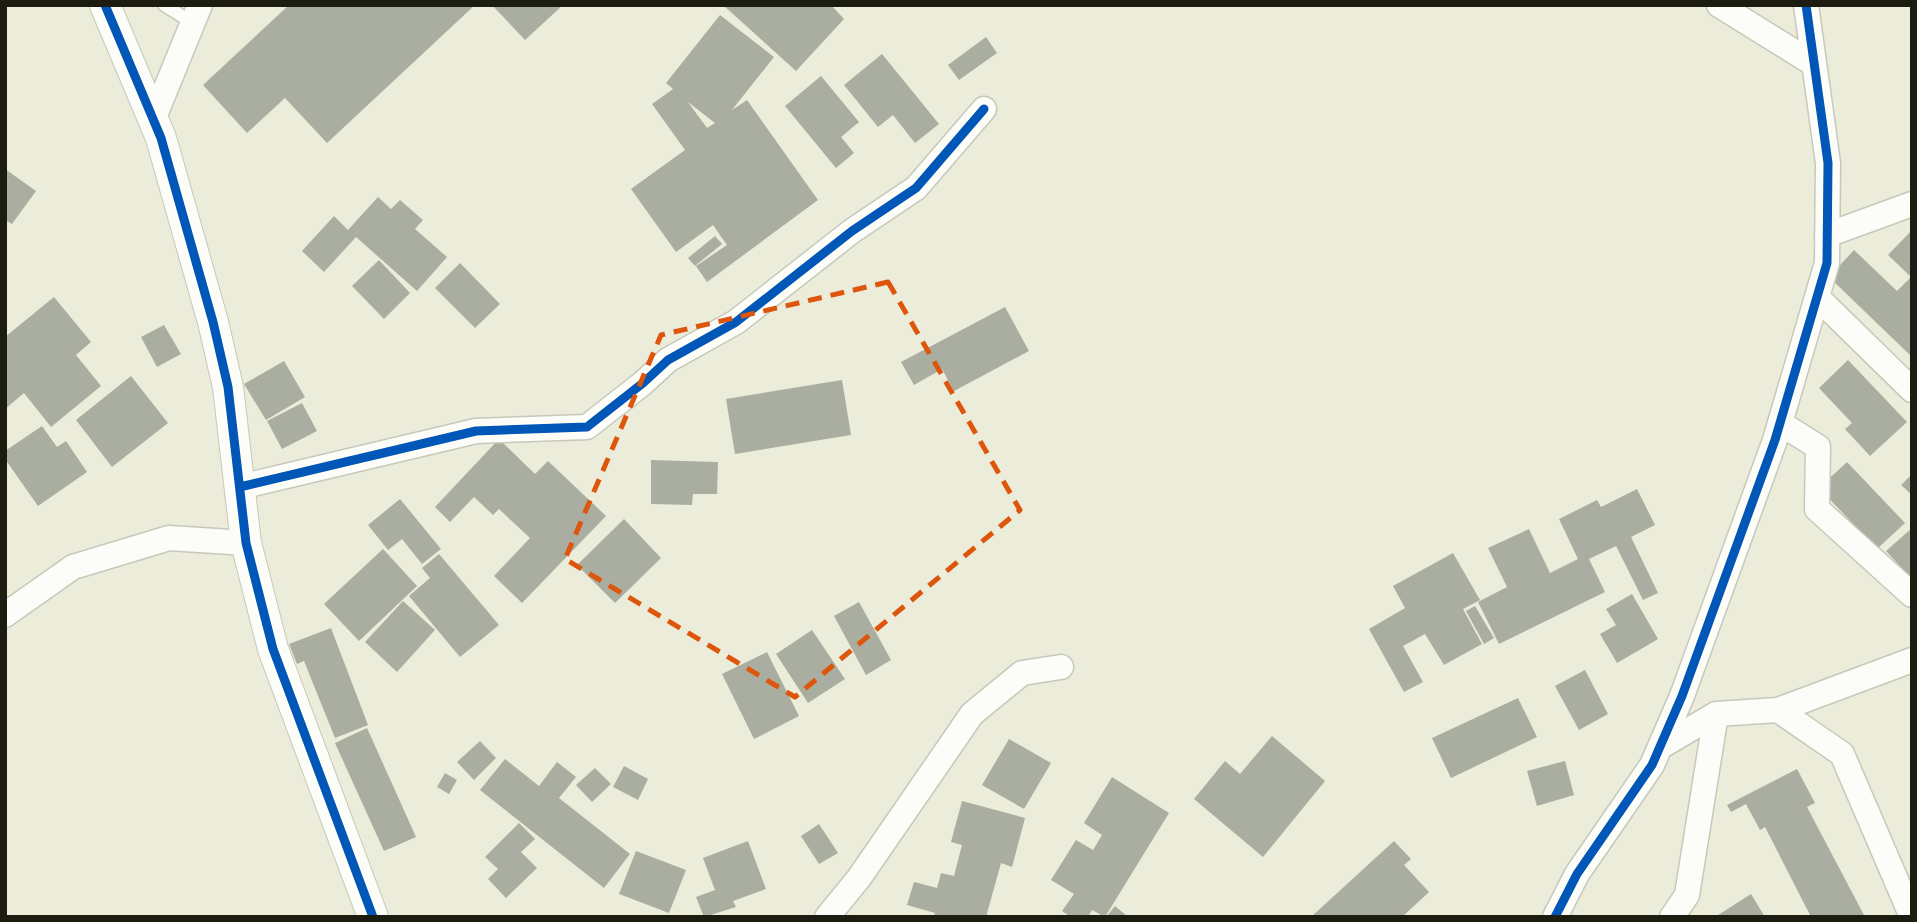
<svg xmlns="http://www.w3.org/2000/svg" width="1917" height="922" font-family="'Fira Sans',sans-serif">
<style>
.building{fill:#aaaea0;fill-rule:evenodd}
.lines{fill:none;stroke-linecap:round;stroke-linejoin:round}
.service-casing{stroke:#c8c8ba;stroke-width:15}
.minor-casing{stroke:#c8c8ba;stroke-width:27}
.tertiary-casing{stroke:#c8c8ba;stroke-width:32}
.service{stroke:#fcfcf9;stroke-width:12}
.minor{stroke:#fcfcf9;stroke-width:24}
.tertiary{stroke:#fcfcf9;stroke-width:30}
.cycleway-casing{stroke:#fffff8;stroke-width:13}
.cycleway{stroke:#0057b8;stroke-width:9}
.marked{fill:none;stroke:#de560c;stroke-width:5;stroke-dasharray:14 9;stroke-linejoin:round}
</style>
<rect width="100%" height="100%" fill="#ebecd9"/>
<path class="building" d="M289,5H475L327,143L285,98L247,133L203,85Z
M492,5H563L525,40Z
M723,5H831L844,19L796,71Z
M720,15L774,57L732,110L747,100L818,200L707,282L696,266L727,245L713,225L676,252L631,189L685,150L652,104L673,89L666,83ZM688,102L715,123L707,128Z
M986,37L997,53L959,80L948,65Z
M882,54L939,124L915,143L893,115L878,127L844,85Z
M821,76L859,122L841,137L854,153L836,168L785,106Z
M5,169L36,191L12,224L5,220Z
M378,197L391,209L400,200L423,220L415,229L447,257L417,291L356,237L324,272L302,251L334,216L348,230Z
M1912,230V357L1829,277L1854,250L1897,291L1911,277L1888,255Z
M715,236L722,244L695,266L688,258Z
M379,260L410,293L384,319L352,286Z
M460,263L500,304L475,328L435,288Z
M54,297L91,342L76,355L101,386L51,427L24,393L5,409V337Z
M1005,307L1029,351L954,391L942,369L914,385L901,362Z
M164,325L181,354L157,367L141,337Z
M1848,360L1907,422L1870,456L1845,429L1852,423L1819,388Z
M284,361L305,397L266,420L244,384Z
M131,376L168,423L112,467L76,420Z
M842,380L851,435L735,454L726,399Z
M302,403L317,431L282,449L267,421Z
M42,426L57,447L66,441L87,472L38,506L5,459V451Z
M499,439L535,474L548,461L606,516L522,603L494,576L530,538L499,509L493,515L474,497L450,522L435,507Z
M651,460L718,462L717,494H693L692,505L651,504Z
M1847,462L1905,523L1877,549L1819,488Z
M1912,474V495L1901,485Z
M1637,489L1655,525L1631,537L1658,593L1643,600L1616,546L1589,559L1605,592L1499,644L1478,602L1507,587L1488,548L1529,529L1550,573L1578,559L1559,519L1597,500L1601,507Z
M400,499L441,549L422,564L402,539L388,550L368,525Z
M624,519L661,558L615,603L577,565Z
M1912,528V579L1886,551Z
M383,549L417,586L359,641L324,604Z
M1453,553L1480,600L1463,609L1482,644L1444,665L1425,634L1403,646L1423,682L1404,692L1369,629L1405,608L1393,586Z
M439,554L499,625L460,657L409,596L430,578L422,568Z
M1632,594L1658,639L1617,663L1600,634L1616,625L1606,609Z
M403,601L435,630L397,672L365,642Z
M859,602L891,660L866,675L834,616Z
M1475,606L1494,638L1484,644L1466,611Z
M331,628L368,725L335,738L304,661L297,664L289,644Z
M812,630L845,679L808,703L776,654Z
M767,652L799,716L754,739L722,674Z
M1585,670L1608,714L1579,730L1555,686Z
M1518,698L1537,737L1451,778L1432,738Z
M367,728L416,837L384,851L335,743Z
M1272,736L1325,781L1263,857L1194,799L1225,761L1240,774Z
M1009,739L1051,763L1024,809L982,785Z
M480,741L496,758L474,780L457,762Z
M505,759L539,786L557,762L576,777L559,798L630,854L604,888L480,790Z
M1565,761L1574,795L1537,806L1527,771Z
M624,766L648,779L638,800L613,787Z
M595,768L611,784L592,802L576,785Z
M1797,769L1815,803L1807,807L1865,917H1811L1765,827L1760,830L1746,804L1731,812L1727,805Z
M445,773L457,780L449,794L437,787Z
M1112,777L1169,813L1105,917L1092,910L1088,917H1071L1062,911L1074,894L1051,880L1076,840L1093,850L1102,835L1084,823Z
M962,801L1025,818L1012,867L1001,863L986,917H934L935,913L907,905L914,882L937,888L941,873L954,876L962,845L951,842Z
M519,823L535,839L521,852L537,868L506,898L488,879L498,869L485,857Z
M819,824L838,853L819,864L801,836Z
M748,841L766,889L733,901L736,907L704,917L696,897L715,890L703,858Z
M1394,841L1411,859L1404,865L1429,892L1402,917H1311Z
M636,851L686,870L669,913L619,894Z
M1751,894L1765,917H1715Z
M1115,906L1128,917H1106Z"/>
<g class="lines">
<g class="service-casing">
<path id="service" d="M164,5L193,23"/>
</g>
<g class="minor-casing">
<path id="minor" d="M1719,5L1814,64
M153,120L200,5
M1827,235L1912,204
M1817,297L1912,390
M1780,423L1818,447L1817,509L1912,595
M240,487L476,431L587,427L643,383L668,360L736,322L852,231L916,188L984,109
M5,615L73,567L169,538L246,543
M1778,710L1842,754L1912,917
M1660,747L1716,714L1778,710L1912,660
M827,917L859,878L972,714L1022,673L1061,667
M1555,917L1577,874L1652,765L1682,696L1775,440L1827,263L1828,163L1806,5
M1672,917L1687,895L1716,714"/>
</g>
<g class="tertiary-casing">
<path id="tertiary" d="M105,5L161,138L213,322L228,387L246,543L273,649L373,917"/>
</g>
<use href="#service" class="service"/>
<use href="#minor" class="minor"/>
<use href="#tertiary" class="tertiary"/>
<g class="cycleway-casing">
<path id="cycleway" d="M105,5L161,138L213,322L228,387L246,543L273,649L373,917
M240,487L476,431L587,427L643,383L668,360L736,322L852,231L916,188L984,109
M1555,917L1577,874L1652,765L1682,696L1775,440L1827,263L1828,163L1806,5"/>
</g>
<use href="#cycleway" class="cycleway"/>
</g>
<path class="marked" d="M888,282L1020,510L795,697L565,559L661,335Z"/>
<rect width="1917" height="922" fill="none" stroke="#1c1c10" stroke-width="14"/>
</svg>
